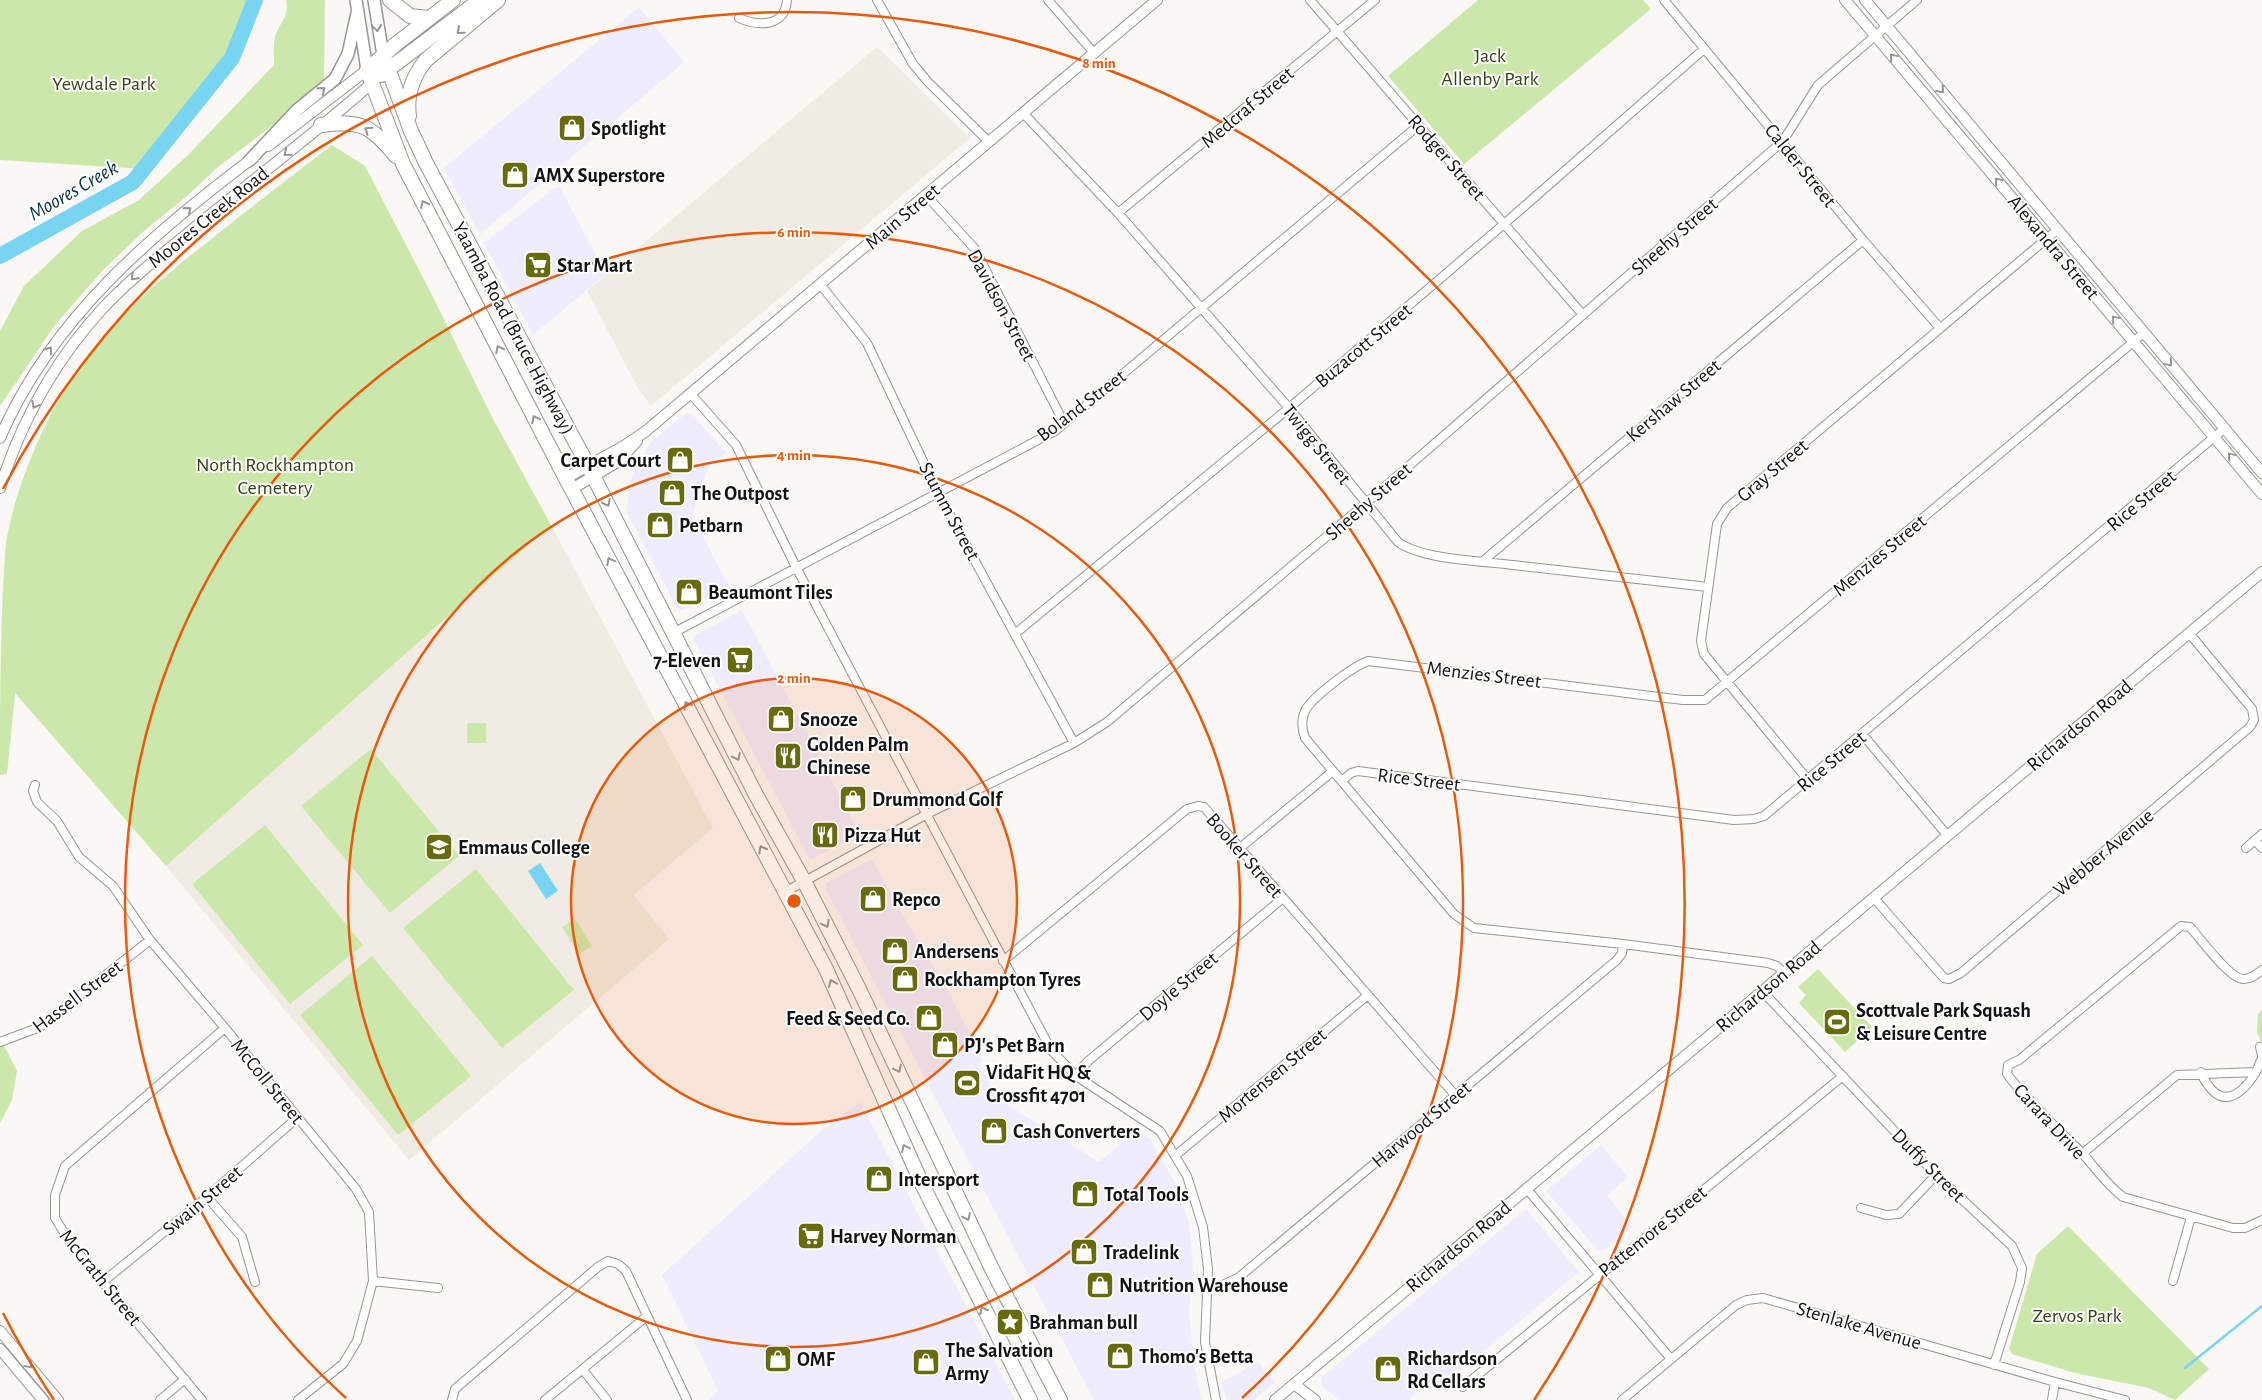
<svg xmlns="http://www.w3.org/2000/svg" width="2262" height="1400" font-family="'Alegreya Sans',sans-serif">
<style>
.commercial{fill:#eeecfe}
.built{fill:#f1ece3}
.green{fill:#cce7aa}
.water{fill:#79d4f1}
.lines{fill:none;stroke-linecap:round;stroke-linejoin:round}
.stream{stroke:#79d4f1;stroke-width:2.5}
.river{stroke:#79d4f1;stroke-width:16}
.street-casing{stroke:#979693;stroke-width:10}
.secondary-casing{stroke:#979693;stroke-width:12}
.primary-casing{stroke:#979693;stroke-width:14}
.highway-casing{stroke:#979693;stroke-width:16}
.street{stroke:#fff;stroke-width:8}
.secondary{stroke:#fff;stroke-width:10}
.primary{stroke:#fff;stroke-width:11}
.highway{stroke:#fff;stroke-width:14}
.oneway{stroke:#959595}
.ring{fill:none;stroke:#e8590c;stroke-width:2.5}
.labels{text-anchor:middle;stroke-width:4;stroke-linejoin:round;paint-order:stroke}
.park-label{font-size:20px;fill:#324414;stroke:#fff}
.street-label{font-size:20px;fill:#141313;stroke:#fff}
.poi-label{font-size:20px;font-weight:bold;fill:#141313;stroke:#fff;text-anchor:start}
.water-label{font-size:21px;font-style:italic;fill:#06333f;stroke:#fff}
.centre{fill:#e8590c;stroke:#fff;stroke-width:2.5}
.ring-label{font-size:15px;text-anchor:middle;font-weight:bold;fill:#e8590c;stroke:#fff;stroke-width:4;stroke-linejoin:round;paint-order:stroke}
</style>
<rect width="100%" height="100%" fill="#faf8f5"/>
<path class="commercial" d="M639,7L684,62L480,234L444,168Z
M560,187L606,274L533,335L484,243L553,189Z
M686,413L692,414L726,453L708,468L692,516L729,586L683,610L677,608L627,512L629,483L649,444Z
M742,610L860,834L810,860L694,640L696,635Z
M872,859L897,905L948,991L983,1061L979,1064L998,1099L1099,1162L1136,1131L1150,1139L1176,1184L1189,1223L1193,1266L1189,1313L1194,1365L1201,1400H1094L825,888L826,883Z
M860,1102L1015,1400H709L718,1390L662,1275L822,1130Z
M1601,1145L1628,1177L1607,1195L1632,1227L1605,1250H1598L1546,1191Z
M1526,1209L1579,1272L1471,1362L1450,1374L1443,1385L1429,1382L1408,1400H1339L1321,1385V1378Z
M1258,1362L1275,1382L1254,1400H1227L1221,1383Z"/>
<path class="built" d="M877,47L970,138L651,406L639,390L587,291Z
M551,525L713,828L634,895L669,939L409,1160L166,866Z"/>
<path class="green" d="M0,0H255L232,58L144,169L0,160Z
M286,0H325L324,86L218,167L188,195L144,231L103,270L55,325L0,406V331L24,286L82,231L139,200L189,154L274,65C274,56 273,46 275,37C279,23 290,16 286,0Z
M1478,0H1643L1651,9L1464,164L1388,76Z
M332,145L365,166L431,293L492,417L551,525L166,866L15,693L7,774L0,775C0,699 0,617 6,542C17,480 50,404 89,354C128,304 179,264 229,225C263,198 297,172 332,145Z
M467,723H486V743H467Z
M371,749L459,856L390,913L301,806Z
M265,825L363,945L290,1004L192,884Z
M476,869L574,990L502,1048L403,928Z
M575,919L592,946L579,954L562,927Z
M372,956L471,1076L398,1135L300,1015Z
M1818,969L1872,1027L1845,1052L1799,1003L1806,995L1798,987Z
M2262,1010V1044L2257,1032L2258,1014Z
M0,1038L17,1071L12,1100L0,1123Z
M2068,1226L2209,1369L2175,1400L2149,1388L2075,1373L2012,1354L2009,1349L2037,1254Z"/>
<path class="water" d="M540,863L558,891L546,899L528,871Z"/>
<g class="lines">
<path class="stream" d="M2185,1368L2262,1306"/>
<path class="river" d="M0,256L133,182L232,58L255,0"/>
<g class="street-casing">
<path id="street" d="M877,0L913,64L928,82L989,142
M1048,0L1094,53
M1310,0L1583,315
M1664,0L1863,240L1940,328
M739,18C757,26 785,28 787,0
M1023,113L1118,213L1289,408L1398,542C1423,560 1482,561 1513,565C1578,572 1643,580 1708,587
M926,195L975,249L1064,423
M1118,213L1375,0
M820,284L867,343L938,493L1074,743
M690,393L736,445L796,567L1051,1050L1076,1076L1160,1131L1187,1176L1203,1227L1208,1269L1205,1342L1216,1400
M1483,561L1863,240
M673,633L1055,431L1419,125
M1016,633L1289,408L1504,224L1704,49
M1863,735L1947,835
M1343,780L1351,773L1358,771L1734,820L1754,819L1764,816L2225,428
M1808,780L1704,654L1701,641L1717,524L1727,508L2057,230
M35,785L33,791L37,802L57,821L79,857L113,886L150,940L225,1028L356,1189L369,1212L373,1281L357,1341L343,1364L298,1400
M2255,840L2262,848
M1240,848L1333,771
M2246,848L2262,834
M785,892L927,814L1074,743L1107,722L1365,504L1783,141L1818,85L1917,0
M1874,898L1944,978L1949,979L1961,973L2250,727L2254,720L2252,709L2189,633
M1003,961L1187,809L1198,806L1204,807L1455,1095
M2262,970C2257,974 2251,979 2244,979C2230,980 2200,938 2190,927L2181,926L2019,1060L2008,1065L2007,1074C2029,1103 2056,1127 2081,1152C2095,1167 2106,1184 2123,1197L2233,1228H2245L2262,1220
M1784,973L1777,966L1768,963L1623,944L1474,928L1454,914L1305,738C1301,727 1301,714 1309,705C1321,691 1352,667 1368,661L1683,700H1705L2144,333
M1762,991L1936,1175L2012,1246L2022,1268L2020,1282L1994,1365
M0,1042L40,1027L150,940
M2260,1047L2262,1056
M2201,1072C2203,1080 2207,1084 2212,1090C2229,1108 2247,1087 2256,1072
M1076,1076L1087,1062L1283,898
M2082,1154L2177,1075L2256,1072L2262,1058
M1176,1155L1368,995
M1526,1188L1671,1359
M207,1197L242,1237L255,1282
M1861,1208L1886,1215L1899,1214L1936,1175
M104,1281L207,1197L298,1117
M373,1281L438,1288
M2173,1281L2191,1217
M1207,1288L1218,1287L1238,1278L1617,960L1622,953L1623,944
M583,1370L607,1400
M1463,1387L1843,1076
M160,1400L185,1379
M202,1400L71,1244L55,1218V1195L65,1166L225,1028
M452,1400L455,1389L598,1267L608,1261L618,1264L626,1271L687,1400
M545,1400L647,1316
M1622,1400L1736,1305L1747,1300L1763,1298L2055,1382L2125,1400
M2052,1400L2055,1382"/>
</g>
<g class="secondary-casing">
<path id="secondary" d="M1845,0L2262,494
M1865,0L2262,473
M268,146L367,70
M0,438C52,317 153,234 254,157
M566,478L624,446L646,431L1157,0
M0,488C21,422 56,359 103,308C131,278 163,254 194,228C253,180 314,134 371,84
M572,489L619,461L637,441
M0,1331L58,1400
M0,1349L43,1400
M1294,1384L1315,1400
M1275,1400L2262,572"/>
</g>
<g class="primary-casing">
<path id="primary" d="M356,0L367,70
M374,0L383,55
M249,161L297,110L335,79L348,54L357,13"/>
</g>
<g class="highway-casing">
<path id="highway" d="M390,0L410,16L428,18
M453,0L396,44L367,70L403,164L562,471L826,969L922,1184L1030,1400
M383,55L411,131L426,163L585,460L756,795L804,881L859,989L992,1269L1060,1400
M381,75L480,0
M409,116C406,95 413,76 426,60L498,0
M321,125C361,120 370,125 396,156"/>
</g>
<use href="#street" class="street"/>
<use href="#secondary" class="secondary"/>
<use href="#primary" class="primary"/>
<use href="#highway" class="highway"/>
</g>
<defs><path id="oneway-chevron" d="M-2-3.5L2.5 0L-2 3.5" fill="none" stroke-width="1.6" stroke-linecap="round" stroke-linejoin="round" transform="scale(1.25)"/></defs>
<g class="oneway">
<use href="#oneway-chevron" transform="translate(377 28) rotate(82)"/>
<use href="#oneway-chevron" transform="translate(460 31) rotate(139)"/>
<use href="#oneway-chevron" transform="translate(1893 57) rotate(-130)"/>
<use href="#oneway-chevron" transform="translate(322 90) rotate(-40)"/>
<use href="#oneway-chevron" transform="translate(1941 90) rotate(49)"/>
<use href="#oneway-chevron" transform="translate(368 130) rotate(-145)"/>
<use href="#oneway-chevron" transform="translate(287 153) rotate(141)"/>
<use href="#oneway-chevron" transform="translate(1998 181) rotate(-130)"/>
<use href="#oneway-chevron" transform="translate(424 204) rotate(-117)"/>
<use href="#oneway-chevron" transform="translate(188 210) rotate(-39)"/>
<use href="#oneway-chevron" transform="translate(134 277) rotate(135)"/>
<use href="#oneway-chevron" transform="translate(2115 319) rotate(-130)"/>
<use href="#oneway-chevron" transform="translate(499 349) rotate(-117)"/>
<use href="#oneway-chevron" transform="translate(49 350) rotate(-54)"/>
<use href="#oneway-chevron" transform="translate(2169 363) rotate(50)"/>
<use href="#oneway-chevron" transform="translate(35 405) rotate(118)"/>
<use href="#oneway-chevron" transform="translate(535 419) rotate(-117)"/>
<use href="#oneway-chevron" transform="translate(2231 456) rotate(-130)"/>
<use href="#oneway-chevron" transform="translate(607 503) rotate(63)"/>
<use href="#oneway-chevron" transform="translate(610 561) rotate(-118)"/>
<use href="#oneway-chevron" transform="translate(687 705) rotate(-118)"/>
<use href="#oneway-chevron" transform="translate(737 757) rotate(64)"/>
<use href="#oneway-chevron" transform="translate(762 849) rotate(-118)"/>
<use href="#oneway-chevron" transform="translate(826 924) rotate(62)"/>
<use href="#oneway-chevron" transform="translate(832 983) rotate(-113)"/>
<use href="#oneway-chevron" transform="translate(898 1069) rotate(64)"/>
<use href="#oneway-chevron" transform="translate(905 1148) rotate(-115)"/>
<use href="#oneway-chevron" transform="translate(967 1217) rotate(65)"/>
<use href="#oneway-chevron" transform="translate(983 1310) rotate(-117)"/>
<use href="#oneway-chevron" transform="translate(29 1365) rotate(50)"/>
</g>
<circle cx="794" cy="901" r="223" fill="#e8590c" fill-opacity=".12"/>
<g class="ring">
<circle cx="794" cy="901" r="223"/>
<circle cx="794" cy="901" r="446"/>
<path d="M346 1398A669 669 0 1 1 1242 1398"/>
<path d="M54 1400A892 892 0 0 1 3 1313M3 489A892 892 0 1 1 1534 1400"/>
</g>
<defs>
<g id="shop-square" transform="scale(1.4375)"><rect x="-9" y="-9" width="18" height="18" rx="4" fill="#676b0e" stroke="#fff"/><path d="M-5-2.5h2.3a2.7 3.5 0 0 1 5.4 0H5L5.5 6h-11ZM-1.5-2.5h3a1.5 2.3 0 0 0-3 0Z" fill="#fff"/></g>
<g id="supermarket-square" transform="scale(1.4375)"><rect x="-9" y="-9" width="18" height="18" rx="4" fill="#676b0e" stroke="#fff"/><path d="M-6-5.5h2.5l.6 2H6L4.5 2H-2.5L-4.4-4H-6ZM-1.5 3.2a1.3 1.3 0 1 0 .1 0ZM3 3.2a1.3 1.3 0 1 0 .1 0Z" fill="#fff"/></g>
<g id="restaurant-square" transform="scale(1.4375)"><rect x="-9" y="-9" width="18" height="18" rx="4" fill="#676b0e" stroke="#fff"/><path d="M-5-6h1v4h1v-4h1v4h1v-4h1v5L-1.5 .5V6h-2V.5L-5-1ZM5-6V6H3V1.5H1.5Q1.5-4 5-6Z" fill="#fff"/></g>
<g id="school-square" transform="scale(1.4375)"><rect x="-9" y="-9" width="18" height="18" rx="4" fill="#676b0e" stroke="#fff"/><path d="M0-5L7-2L0 1L-7-2ZM-4 1L0 2.5L4 1V4Q0 6-4 4Z" fill="#fff"/></g>
<g id="stadium-square" transform="scale(1.4375)"><rect x="-9" y="-9" width="18" height="18" rx="4" fill="#676b0e" stroke="#fff"/><path d="M0-5a6.5 5 0 1 0 0 10a6.5 5 0 1 0 0-10ZM-3.5-1.8h7v3.6h-7Z" fill="#fff"/></g>
<g id="sight-square" transform="scale(1.4375)"><rect x="-9" y="-9" width="18" height="18" rx="4" fill="#676b0e" stroke="#fff"/><path d="M0-6L1.8-2.2L6-1.7L2.9 1.2L3.7 5.4L0 3.3L-3.7 5.4L-2.9 1.2L-6-1.7L-1.8-2.2Z" fill="#fff"/></g>
</defs>
<g fill-rule="evenodd">
<use href="#shop-square" x="572" y="128"/>
<use href="#shop-square" x="515" y="175"/>
<use href="#supermarket-square" x="538" y="265"/>
<use href="#shop-square" x="680" y="460"/>
<use href="#shop-square" x="672" y="493"/>
<use href="#shop-square" x="660" y="525"/>
<use href="#shop-square" x="689" y="592"/>
<use href="#supermarket-square" x="740" y="660"/>
<use href="#shop-square" x="781" y="719"/>
<use href="#restaurant-square" x="788" y="756"/>
<use href="#shop-square" x="853" y="799"/>
<use href="#restaurant-square" x="825" y="835"/>
<use href="#school-square" x="439" y="847"/>
<use href="#shop-square" x="873" y="899"/>
<use href="#shop-square" x="895" y="951"/>
<use href="#shop-square" x="905" y="979"/>
<use href="#shop-square" x="929" y="1018"/>
<use href="#stadium-square" x="1837" y="1022"/>
<use href="#shop-square" x="945" y="1045"/>
<use href="#stadium-square" x="967" y="1083"/>
<use href="#shop-square" x="994" y="1131"/>
<use href="#shop-square" x="879" y="1179"/>
<use href="#shop-square" x="1085" y="1194"/>
<use href="#supermarket-square" x="811" y="1236"/>
<use href="#shop-square" x="1084" y="1252"/>
<use href="#shop-square" x="1100" y="1285"/>
<use href="#sight-square" x="1010" y="1322"/>
<use href="#shop-square" x="1120" y="1356"/>
<use href="#shop-square" x="778" y="1359"/>
<use href="#shop-square" x="926" y="1362"/>
<use href="#shop-square" x="1388" y="1369"/>
</g>
<g class="labels">
<g class="park-label">
<text x="1490" y="62">Jack<tspan x="1490" dy="23">Allenby Park</tspan></text>
<text x="104" y="90">Yewdale Park</text>
<text x="275" y="471">North Rockhampton<tspan x="275" dy="23">Cemetery</tspan></text>
<text x="2077" y="1322">Zervos Park</text>
</g>
<g class="street-label">
<text transform="translate(1247 107) rotate(-40)" y="7">Medcraf Street</text>
<text transform="translate(1447 157) rotate(49)" y="7">Rodger Street</text>
<text transform="translate(1801 165) rotate(51)" y="7">Calder Street</text>
<text transform="translate(902 216) rotate(-40)" y="7">Main Street</text>
<text transform="translate(208 217) rotate(-39)" y="7">Moores Creek Road</text>
<text transform="translate(1674 236) rotate(-41)" y="7">Sheehy Street</text>
<text transform="translate(2054 247) rotate(50)" y="7">Alexandra Street</text>
<text transform="translate(1002 305) rotate(62)" y="7">Davidson Street</text>
<text transform="translate(514 328) rotate(62)" y="7">Yaamba Road (Bruce Highway)</text>
<text transform="translate(1363 345) rotate(-40)" y="7">Buzacott Street</text>
<text transform="translate(1673 400) rotate(-40)" y="7">Kershaw Street</text>
<text transform="translate(1081 405) rotate(-37)" y="7">Boland Street</text>
<text transform="translate(1317 444) rotate(51)" y="7">Twigg Street</text>
<text transform="translate(1772 470) rotate(-40)" y="7">Gray Street</text>
<text transform="translate(2141 500) rotate(-40)" y="7">Rice Street</text>
<text transform="translate(1368 501) rotate(-41)" y="7">Sheehy Street</text>
<text transform="translate(950 511) rotate(62)" y="7">Stumm Street</text>
<text transform="translate(1879 555) rotate(-40)" y="7">Menzies Street</text>
<text transform="translate(1484 674) rotate(7)" y="7">Menzies Street</text>
<text transform="translate(2079 725) rotate(-40)" y="7">Richardson Road</text>
<text transform="translate(1831 761) rotate(-40)" y="7">Rice Street</text>
<text transform="translate(1419 779) rotate(7)" y="7">Rice Street</text>
<text transform="translate(2103 852) rotate(-40)" y="7">Webber Avenue</text>
<text transform="translate(1245 855) rotate(49)" y="7">Booker Street</text>
<text transform="translate(1178 986) rotate(-40)" y="7">Doyle Street</text>
<text transform="translate(1768 986) rotate(-40)" y="7">Richardson Road</text>
<text transform="translate(77 996) rotate(-37)" y="7">Hassell Street</text>
<text transform="translate(1272 1075) rotate(-40)" y="7">Mortensen Street</text>
<text transform="translate(268 1081) rotate(51)" y="7">McColl Street</text>
<text transform="translate(2050 1121) rotate(47)" y="7">Carara Drive</text>
<text transform="translate(1421 1124) rotate(-40)" y="7">Harwood Street</text>
<text transform="translate(1929 1165) rotate(45)" y="7">Duffy Street</text>
<text transform="translate(202 1200) rotate(-40)" y="7">Swain Street</text>
<text transform="translate(1652 1231) rotate(-39)" y="7">Pattemore Street</text>
<text transform="translate(1458 1246) rotate(-40)" y="7">Richardson Road</text>
<text transform="translate(101 1277) rotate(51)" y="7">McGrath Street</text>
<text transform="translate(1859 1325) rotate(16)" y="7">Stenlake Avenue</text>
</g>
<g class="poi-label">
<text x="591" y="135">Spotlight</text>
<text x="534" y="182">AMX Superstore</text>
<text x="557" y="272">Star Mart</text>
<text x="661" y="467" text-anchor="end">Carpet Court</text>
<text x="691" y="500">The Outpost</text>
<text x="679" y="532">Petbarn</text>
<text x="708" y="599">Beaumont Tiles</text>
<text x="721" y="667" text-anchor="end">7-Eleven</text>
<text x="800" y="726">Snooze</text>
<text x="807" y="751">Golden Palm<tspan x="807" dy="23">Chinese</tspan></text>
<text x="872" y="806">Drummond Golf</text>
<text x="844" y="842">Pizza Hut</text>
<text x="458" y="854">Emmaus College</text>
<text x="892" y="906">Repco</text>
<text x="914" y="958">Andersens</text>
<text x="924" y="986">Rockhampton Tyres</text>
<text x="1856" y="1017">Scottvale Park Squash<tspan x="1856" dy="23">&amp; Leisure Centre</tspan></text>
<text x="910" y="1025" text-anchor="end">Feed &amp; Seed Co.</text>
<text x="964" y="1052">PJ's Pet Barn</text>
<text x="986" y="1079">VidaFit HQ &amp;<tspan x="986" dy="23">Crossfit 4701</tspan></text>
<text x="1013" y="1138">Cash Converters</text>
<text x="898" y="1186">Intersport</text>
<text x="1104" y="1201">Total Tools</text>
<text x="830" y="1243">Harvey Norman</text>
<text x="1103" y="1259">Tradelink</text>
<text x="1119" y="1292">Nutrition Warehouse</text>
<text x="1029" y="1329">Brahman bull</text>
<text x="945" y="1357">The Salvation<tspan x="945" dy="23">Army</tspan></text>
<text x="1139" y="1363">Thomo's Betta</text>
<text x="1407" y="1365">Richardson<tspan x="1407" dy="23">Rd Cellars</tspan></text>
<text x="797" y="1366">OMF</text>
</g>
<g class="water-label">
<text transform="translate(73 190) rotate(-30)" y="7">Moores Creek</text>
</g>
</g>
<circle cx="794" cy="901" r="8" class="centre"/>
<g class="ring-label">
<text x="1099" y="68">8 min</text>
<text x="794" y="237">6 min</text>
<text x="794" y="460">4 min</text>
<text x="794" y="683">2 min</text>
</g>
</svg>
